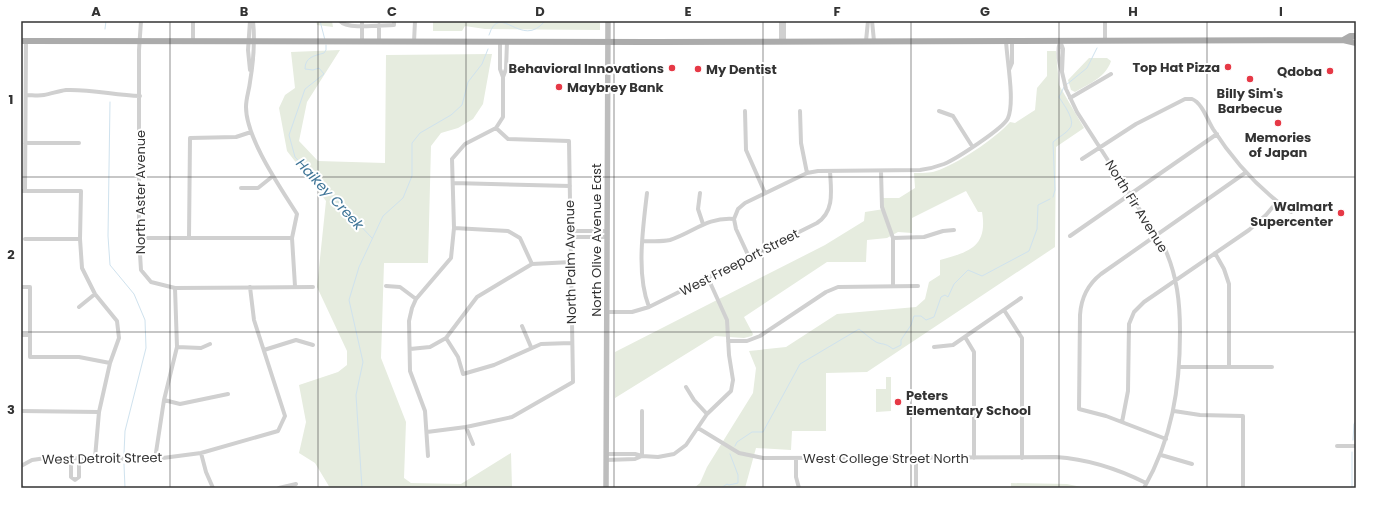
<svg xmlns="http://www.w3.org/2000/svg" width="1377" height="509" font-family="Poppins,sans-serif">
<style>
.green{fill:#e6ecdf}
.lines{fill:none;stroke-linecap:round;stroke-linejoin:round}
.stream{stroke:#cfe2ee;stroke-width:1}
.street{stroke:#d0d0d0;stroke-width:4}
.secondary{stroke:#bdbdbd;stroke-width:5.5}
.primary{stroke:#ababab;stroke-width:6}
.grid{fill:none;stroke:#333;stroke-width:1;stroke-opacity:0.55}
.poi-dot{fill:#e63946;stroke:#fff;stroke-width:1.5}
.labels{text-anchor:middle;stroke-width:4;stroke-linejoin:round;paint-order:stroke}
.poi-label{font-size:13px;font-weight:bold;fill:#333;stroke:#fff;text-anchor:end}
.street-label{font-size:13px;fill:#333;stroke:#fff}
.water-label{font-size:14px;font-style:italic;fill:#3f7597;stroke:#fff}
.neatline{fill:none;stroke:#333;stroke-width:1.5}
.grid-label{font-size:13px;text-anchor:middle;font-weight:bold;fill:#333}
</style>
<rect width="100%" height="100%" fill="#fff"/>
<path class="green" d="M316,21H332L333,27L317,25Z
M433,21H600V30L485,29L465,26L462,31H433Z
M340,50L307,102L299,141L318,161L385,163L386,55L492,54L483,104L473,119L458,128L441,133L431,146L428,263H384L381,358L406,422L404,478L411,483L461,484L511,453L512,488H330L315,463L299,453L306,422L299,385L338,372L347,365V351L317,287L326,201L287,151L279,108L285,95L295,88L291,52Z
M1047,51H1056L1059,85L1084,128L1056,147L1055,247L867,372L826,373V431H792L791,450L756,448L745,488H694L700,483L707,467L753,393L756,368L749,351L786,347L837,314L916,307L925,299L929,282L940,275V260C969,252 988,247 982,212H978L966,191L912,218V233L898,232L887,238L867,240L866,262H827L744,317L753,334L752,336L744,338L715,336L615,398V352L825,245L864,221L865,212L884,209L883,198H899L915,188L914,173C921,173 930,173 936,171C956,165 996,138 1010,122L1015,123L1035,110L1037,88L1047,76Z
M1089,58H1107L1111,61C1106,77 1089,84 1075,92L1071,90L1068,80Z
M886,377H891V411L876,412V389H886Z
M1011,483L1067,484L1086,488H1011Z"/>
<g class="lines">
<path class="stream" d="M320,21L325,40
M105,29L106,21
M489,35C500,0 521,51 545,21
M326,45V50L324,53C314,56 305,57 305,69L313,70L319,68L324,74L305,89L289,135L295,157L372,238
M1066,85L1087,68L1097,48
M110,102L108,236L110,265L134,294L145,320L146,348L125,431L124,454
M1053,197L1055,190L1053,142C1058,137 1066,134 1070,128C1076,120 1063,104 1059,97L1064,87
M1353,440L1354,424L1356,421
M735,446L737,442L752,432H763L800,364L859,329C864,333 871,339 876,342C882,345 884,342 893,349L901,345V340L911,325L914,316H921L926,320L934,317L941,297L945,295L948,297L954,284L968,270L982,276L1029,251L1037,229L1038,205L1050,199
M124,464L125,488
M362,488L356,395L363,362L349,300L359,267L383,216L403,198L412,176V143L420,133L451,115L462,105L468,82L482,64L488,49
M721,488L727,484L729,485L738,483V475L730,454
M1352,488V452"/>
<path class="street" d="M141,21L139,50V238L141,270L151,282L175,288L313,287
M253,21C255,39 253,64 250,82C249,91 246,98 246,107C246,138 280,187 297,214L292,238L295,286
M340,21C347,30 382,25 394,25V21
M362,21V42
M781,21V42
M784,21V42
M872,21L874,41
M1105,21V41
M379,25V42
M193,41V21
M866,41L868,21
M1060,41L1063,49L1062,72C1058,61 1057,52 1060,41Z
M414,42L415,21
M500,42V69L503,77
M250,70L248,50L250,21
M1009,70L1012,63V41
M1062,72L1066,89L1077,112L1165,249C1177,276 1180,302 1180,332C1180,388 1172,439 1144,488
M26,95C32,95 38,96 44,95C51,94 58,91 66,90C91,89 114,95 140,96
M1070,98L1111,74
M745,111L746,150L765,193
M800,111L801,143L807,173
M939,111L953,116L972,146
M25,143H79
M1082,159L1136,124L1185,99H1192C1202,103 1207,119 1213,129C1234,162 1259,189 1291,212
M881,171L882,207L893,238V286
M453,183L570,186
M241,188H258L273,176
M21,191H81L80,239L82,268L95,294L117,321L119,338L110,363L99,412L95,458
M25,191L26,41
M647,193C643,228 636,274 649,307
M700,193L698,209L703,224
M734,219L736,229L749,257
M454,228L508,231L520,238L532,264
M570,231H606
M1070,236L1217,134
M189,237L190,138L236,137L251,132
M571,237H606
M139,238H292
M893,238L924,237L943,231L954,230
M25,239H80
M642,241C652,241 661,242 670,240C694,232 707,217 734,219L738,209L745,203L807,173L818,171L920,170C928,169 936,167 944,164C956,159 1004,128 1008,118C1015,101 1007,61 1006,41
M1215,253L1224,269L1229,284V367
M386,286L400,287L416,299
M21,287H30V357H79L110,363
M79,307L95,294
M1004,310L1022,338V458
M606,312H632L649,307L817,223C835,211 831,190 830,171
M522,326L531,347
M21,335H30
M965,337L974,352V458
M446,338L458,357L463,374L494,365L541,344L571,343
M728,341H747L760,336L826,292L838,287L918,286
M177,347L201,348L210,344
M934,347L953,345L1021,298
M410,349L430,347L446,338L477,297L532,264L572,262
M264,350L296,340L313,345
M1180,367H1272
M686,387L694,400L707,414
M164,400L180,404L228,394
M21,411L99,412
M1174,411L1200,415L1243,416V488
M1122,422L1128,391L1129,324L1134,312L1144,302L1249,230L1266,215L1277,202
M466,427L473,444
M698,428L739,453L763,458L1056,457C1087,459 1118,469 1146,483
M427,432L466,427L512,417L573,382L569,141L508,139L496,128
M1166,439L1106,416L1079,409L1080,315C1081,299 1087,285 1101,274L1245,173
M1337,446H1356
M201,453L206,472L213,488
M606,454H635L642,456L658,457L674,454L686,445L707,414L731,391L733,380L729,355L727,320L708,278
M1161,455L1192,464
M428,456L425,411L410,371L409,321L412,308L416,299L451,258L454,228L452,159L465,144L496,128L503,117V77L506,69L507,42
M642,456V411
M796,458V477L799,488
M916,458V488
M71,459V477L75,480L79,477V458
M155,459L164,400L177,347L175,288
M606,460L635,459L642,456
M21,466L32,460L46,458L155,459L201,453L278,431L285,416L254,320L250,287
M21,486L22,488
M279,488L296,484"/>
<path class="secondary" d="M606,488L608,21"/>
<path class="primary" d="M1343,40L1350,36H1356
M21,41L654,42L1343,40L1356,43"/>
</g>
<path class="grid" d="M170,21V488M318,21V488M466,21V488M614,21V488M763,21V488M911,21V488M1059,21V488M1207,21V488M21,177H1356M21,332H1356"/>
<g class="poi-dot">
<circle cx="1228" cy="67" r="4"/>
<circle cx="672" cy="68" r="4"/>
<circle cx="698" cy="69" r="4"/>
<circle cx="1330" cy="71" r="4"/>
<circle cx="1250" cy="79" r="4"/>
<circle cx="559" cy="87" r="4"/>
<circle cx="1278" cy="123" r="4"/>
<circle cx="1341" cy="213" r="4"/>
<circle cx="898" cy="402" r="4"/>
</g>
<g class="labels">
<g class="poi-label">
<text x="1220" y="72">Top Hat Pizza</text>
<text x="664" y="73">Behavioral Innovations</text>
<text x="706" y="74" text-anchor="start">My Dentist</text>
<text x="1322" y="76">Qdoba</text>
<text x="567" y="92" text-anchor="start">Maybrey Bank</text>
<text x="1250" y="98" text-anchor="middle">Billy Sim's<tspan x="1250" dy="15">Barbecue</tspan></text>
<text x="1278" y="142" text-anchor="middle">Memories<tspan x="1278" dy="15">of Japan</tspan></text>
<text x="1333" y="211">Walmart<tspan x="1333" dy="15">Supercenter</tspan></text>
<text x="906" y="400" text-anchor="start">Peters<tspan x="906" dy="15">Elementary School</tspan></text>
</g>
<g class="street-label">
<text transform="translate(140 192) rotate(-90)" y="5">North Aster Avenue</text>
<text transform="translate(1137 206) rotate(58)" y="5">North Fir Avenue</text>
<text transform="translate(596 240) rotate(-90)" y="5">North Olive Avenue East</text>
<text transform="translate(570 262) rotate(-91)" y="5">North Palm Avenue</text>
<text transform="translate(739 262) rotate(-27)" y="5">West Freeport Street</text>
<text transform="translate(102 458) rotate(-1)" y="5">West Detroit Street</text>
<text x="886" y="463">West College Street North</text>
</g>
<g class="water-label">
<text transform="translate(330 194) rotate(47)" y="5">Haikey Creek</text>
</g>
</g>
<rect width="1377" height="509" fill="none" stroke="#ffffff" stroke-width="44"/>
<rect x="22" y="22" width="1333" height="465" class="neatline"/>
<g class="grid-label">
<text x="96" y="16">A</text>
<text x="244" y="16">B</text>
<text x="392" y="16">C</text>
<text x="540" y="16">D</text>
<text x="688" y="16">E</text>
<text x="837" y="16">F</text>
<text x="985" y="16">G</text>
<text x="1133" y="16">H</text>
<text x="1281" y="16">I</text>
<text x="11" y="104">1</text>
<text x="11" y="259">2</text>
<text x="11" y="414">3</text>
</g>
</svg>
